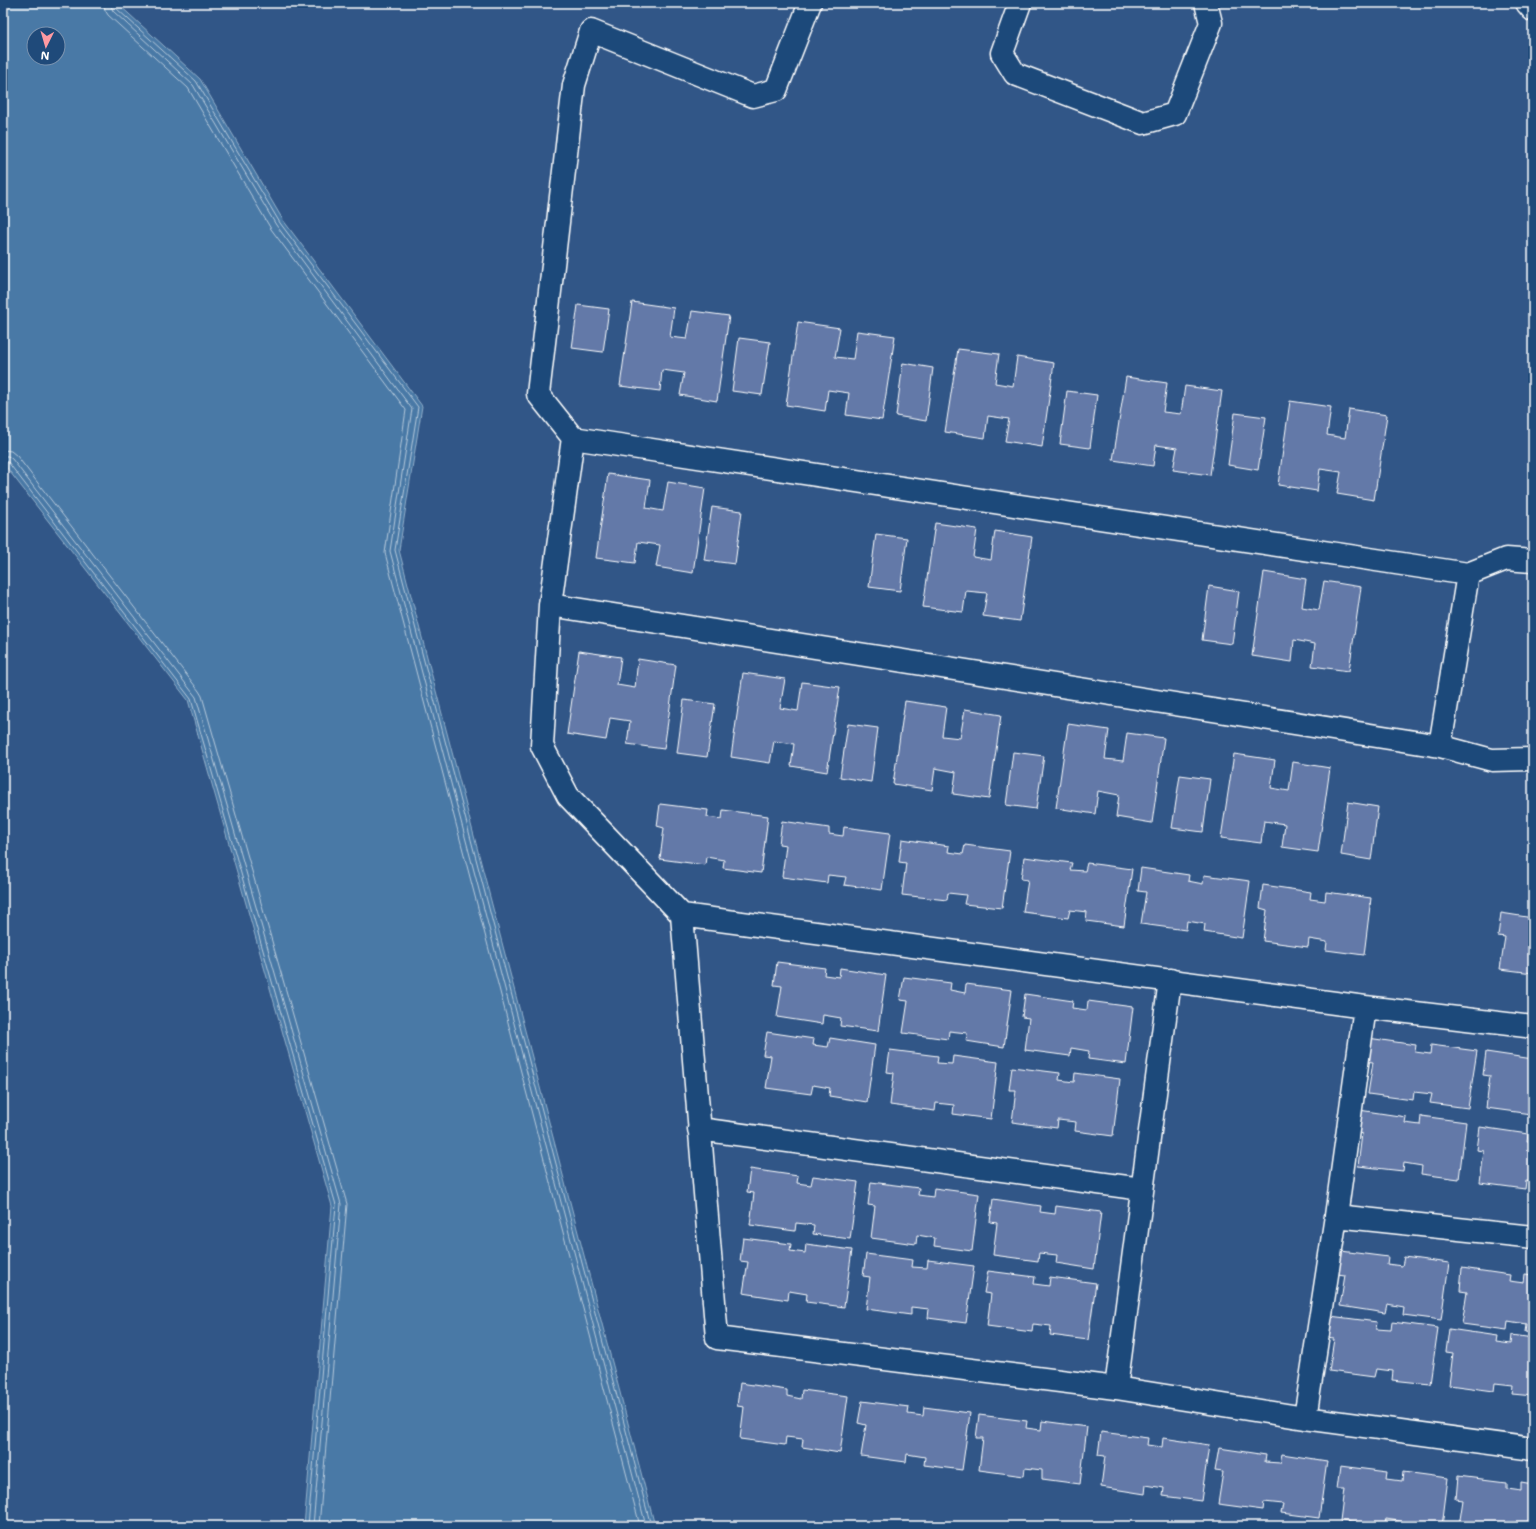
<svg xmlns="http://www.w3.org/2000/svg" width="1536" height="1529" font-family="'Shantell Sans',sans-serif">
<style>
.water{fill:#4979a6;stroke:#92afca;fill-rule:evenodd}
.lines{fill:none;stroke-linecap:round;stroke-linejoin:round}
.shore{stroke:#b6c9db;stroke-width:1}
.building{fill:#6379a8;stroke:#fff}
.minor-casing{stroke:#fff;stroke-width:25}
.minor{stroke:#1f4a7a;stroke-width:22}
</style>
<rect width="100%" height="100%" fill="#315687"/>
<filter id="ink" filterUnits="userSpaceOnUse"><feTurbulence type="fractalNoise" baseFrequency=".025" numOctaves="2"/><feDisplacementMap in="SourceGraphic" scale="8" xChannelSelector="R" yChannelSelector="G"/><feConvolveMatrix kernelMatrix="1 2 1 2 8 2 1 2 1" color-interpolation-filters="sRGB"/></filter>
<g filter="url(#ink)">
<path class="water" d="M3,3H117L200,79L283,220L422,406L399,550L655,1526H304L332,1206L188,700L3,463ZM34,34H58V58H34Z"/>
<g class="lines">
<path class="shore" d="M104,3L105,10L108,15L188,88L271,229L406,410L385,553L640,1526
M110,3L113,11L193,85L276,225L412,409L390,551L646,1526
M115,3L116,8L196,81L280,223L418,407L395,550L651,1526
M3,450L11,451L17,456L199,691L202,696L347,1204L319,1526
M3,456H8L12,459L196,697L341,1204L313,1526
M3,461L8,462L191,699L336,1205L308,1526"/>
</g>
<path class="building" d="M632,302L674,308L670,337L687,339L692,311L729,316L717,401L680,395L684,373L662,370L660,391L620,386Z
M578,305L609,309L603,352L572,348Z
M798,322L840,328L835,357L853,359L857,331L895,336L882,420L846,415L849,393L828,390L825,411L786,405Z
M739,338L770,342L762,395L732,391Z
M958,349L999,354L995,383L1013,386L1017,357L1054,363L1042,447L1005,441L1009,419L988,416L985,438L945,432Z
M903,363L933,368L926,421L896,416Z
M1126,377L1167,383L1163,412L1181,414L1185,386L1222,391L1210,475L1173,470L1177,448L1156,445L1153,466L1113,460Z
M1067,391L1097,395L1090,448L1060,444Z
M1290,401L1331,407L1327,435L1345,438L1349,409L1387,415L1374,500L1337,494L1341,472L1320,469L1317,491L1278,485Z
M1235,413L1266,417L1258,470L1228,465Z
M608,474L650,480L646,508L663,511L668,482L705,488L693,573L656,567L660,545L638,542L635,563L596,558Z
M712,507L742,511L735,564L704,560Z
M935,523L977,529L973,557L991,560L995,531L1032,537L1020,621L983,616L987,593L966,591L963,612L923,607Z
M876,534L907,538L900,591L869,587Z
M1264,572L1306,579L1302,607L1319,610L1324,581L1361,587L1349,671L1312,666L1315,644L1294,640L1292,662L1252,656Z
M1209,586L1239,591L1232,644L1202,640Z
M579,651L621,657L617,685L635,688L638,659L676,665L664,749L627,744L630,721L610,718L606,740L567,734Z
M743,673L785,679L780,708L798,711L802,682L840,687L827,772L791,766L794,744L774,741L770,763L731,757Z
M684,700L715,704L707,757L677,753Z
M905,701L946,707L942,736L960,738L965,709L1001,715L989,799L953,794L956,772L935,768L932,790L893,784Z
M848,724L878,728L871,782L840,777Z
M1068,724L1109,730L1105,759L1123,761L1127,733L1164,738L1152,823L1116,817L1119,795L1098,791L1095,814L1056,808Z
M1013,752L1044,756L1036,809L1006,805Z
M1234,754L1275,760L1271,788L1289,791L1293,762L1330,768L1318,852L1282,847L1285,824L1264,821L1261,843L1221,838Z
M1180,775L1210,779L1203,832L1172,828Z
M1348,802L1378,807L1371,860L1341,855Z
M660,804L708,810L707,817L722,819L723,810L768,816L761,873L723,868L724,860L706,857L705,865L660,859L664,828L657,826Z
M782,821L829,828V834L843,836L844,827L890,833L882,890L844,885L846,877L828,875L827,883L782,877L786,845L779,844Z
M902,839L949,846L948,852L963,854L965,845L1010,851L1002,908L964,904L966,895L948,893L947,900L902,895L906,863L899,862Z
M1024,857L1072,863L1070,870L1085,871L1087,863L1132,869L1124,926L1086,921L1087,912L1070,910L1068,918L1023,912L1028,880L1021,879Z
M1141,868L1189,875L1188,881L1203,884L1204,875L1250,881L1242,938L1204,932L1205,924L1187,921L1186,930L1141,924L1146,892L1138,891Z
M1263,885L1311,892L1310,899L1325,901L1326,892L1371,898L1364,955L1326,950L1327,942L1309,939L1308,947L1263,941L1267,910L1260,908Z
M1501,913L1533,918V973L1500,969L1505,937L1498,936Z
M777,962L825,968L824,975L839,977L840,968L886,975L878,1031L840,1026L841,1018L823,1015L822,1024L777,1017L782,986L774,985Z
M904,977L951,983L950,990L965,993L966,984L1012,990L1004,1047L966,1041L967,1033L949,1031L948,1039L903,1033L908,1001L900,1000Z
M1025,994L1073,1001L1072,1008L1087,1010L1088,1001L1133,1007L1126,1064L1088,1059L1089,1051L1071,1048L1070,1056L1025,1050L1029,1018L1022,1017Z
M767,1032L814,1039L813,1045L828,1047L830,1038L875,1045L867,1102L829,1096L830,1088L813,1085L811,1094L766,1088L771,1056L763,1055Z
M1368,1038L1416,1045L1415,1052L1430,1054L1431,1045L1477,1051L1468,1108L1430,1103L1432,1094L1414,1092L1413,1100L1368,1094L1373,1062L1365,1061Z
M890,1050L938,1056L937,1063L952,1064L953,1056L998,1062L991,1119L953,1114L954,1105L936,1103L935,1111L890,1105L894,1073L887,1072Z
M1486,1052L1533,1059V1106H1532L1531,1114L1486,1108L1490,1076L1483,1075Z
M1012,1067L1060,1073L1059,1080L1074,1082L1075,1073L1120,1079L1113,1136L1075,1131L1076,1122L1058,1120L1057,1128L1012,1122L1016,1090H1009Z
M1359,1110L1406,1117L1405,1123L1420,1125L1421,1116L1466,1122L1459,1179L1421,1174L1422,1166L1404,1163L1403,1171L1358,1166L1362,1134L1355,1132Z
M1480,1127L1528,1134L1527,1141H1533V1182L1526,1181L1525,1189L1480,1183L1484,1151L1477,1150Z
M750,1169L798,1176L797,1183L811,1185L813,1176L858,1182L850,1239L813,1234L814,1225L796,1223L795,1231L750,1225L754,1193L747,1192Z
M871,1182L919,1188L918,1195L933,1197L934,1188L979,1194L972,1251L934,1246L935,1238L917,1235L916,1244L871,1238L875,1206L868,1205Z
M993,1199L1041,1206L1040,1212L1055,1214L1056,1206L1101,1212L1094,1269L1056,1263L1057,1255L1039,1253L1038,1261L993,1255L997,1223L990,1222Z
M743,1238L791,1244L790,1251L805,1253L806,1244L852,1250L844,1307L806,1302L807,1294L789,1291L788,1300L743,1293L748,1262L740,1261Z
M1341,1251L1388,1257L1387,1264L1402,1266L1404,1257L1449,1263L1441,1320L1403,1315L1404,1307L1387,1304L1385,1313L1340,1306L1345,1275L1337,1274Z
M866,1254L913,1260L912,1267L927,1268L928,1260L974,1266L966,1323L928,1318L929,1309L911,1307V1315L866,1309L870,1277L863,1276Z
M1462,1268L1510,1275L1509,1281L1524,1283L1525,1274L1533,1275V1333L1525,1332L1526,1324L1508,1321L1507,1330L1462,1324L1467,1292L1460,1291Z
M988,1271L1035,1277L1034,1284L1049,1286L1050,1277L1096,1283L1088,1340L1050,1335L1051,1326L1033,1324L1032,1332L987,1326L991,1294L984,1293Z
M1330,1316L1377,1322L1376,1329L1391,1330L1392,1322L1438,1328L1430,1384L1392,1380L1393,1371L1376,1369L1374,1377L1329,1371L1334,1339L1326,1338Z
M1449,1329L1497,1336L1496,1342L1511,1344L1512,1335L1533,1338V1396L1512,1394L1513,1385L1495,1383L1494,1391L1449,1385L1453,1353L1446,1352Z
M740,1383L787,1390V1396L801,1399L802,1390L848,1396L840,1453L802,1447L803,1439L786,1437L785,1445L740,1439L744,1407L737,1406Z
M862,1401L909,1407L908,1414L923,1416L924,1407L970,1413L962,1470L924,1465L925,1457L907,1454L906,1462L861,1456L866,1425L858,1423Z
M979,1415L1027,1421L1026,1428L1041,1430L1042,1421L1087,1427L1080,1484L1042,1479V1470L1025,1468L1024,1476L979,1470L983,1438H976Z
M1101,1432L1148,1438L1147,1445L1162,1447L1163,1438L1209,1445L1201,1501L1163,1496L1164,1488L1146,1485L1145,1494L1101,1487L1105,1456L1098,1455Z
M1219,1448L1266,1455L1265,1462L1280,1463L1282,1454L1327,1461L1319,1518L1281,1513L1283,1504L1264,1502L1263,1510L1218,1504L1223,1472L1215,1471Z
M1340,1466L1388,1472L1387,1479L1402,1481L1403,1472L1448,1478L1442,1526H1403L1404,1522L1386,1519L1385,1526L1340,1521L1344,1489H1337Z
M1458,1476L1506,1482V1489L1521,1491V1482L1533,1484V1526H1459L1463,1500L1456,1499Z"/>
<g class="lines">
<g class="minor-casing">
<path id="minor" d="M1020,3L1002,53L1015,74L1143,123L1175,114L1211,23L1206,3
M1527,3L1533,10
M573,438L550,605L542,746L568,796L682,915L1365,1007L1533,1027
M1468,574L1506,559L1533,561
M550,605L1440,746L1468,574L573,438L538,394L574,85L591,31L753,96L776,90L810,3
M1440,746L1492,760L1533,759
M682,915L717,1338L1116,1388L1305,1418L1533,1449
M699,1129L1142,1189
M1336,1216L1533,1237
M1116,1388L1170,980
M1305,1418L1336,1216L1365,1007"/>
</g>
<use href="#minor" class="minor"/>
</g>
</g>
<rect width="1536" height="1529" fill="none" stroke="#1f4a7a" stroke-width="16"/>
<rect x="8" y="8" width="1520" height="1513" fill="none" stroke="#fff" stroke-width="1.5" filter="url(#ink)"/>
<g transform="translate(46 46) rotate(185)"><circle r="19" fill="#1f4a7a" stroke="#7992af"/>
<path d="M0-3L7 15L0 10L-7 15Z" fill="#ff9aa2"/>
<text y="-6" font-size="11" font-weight="bold" text-anchor="middle" fill="#ffffff">N</text>
</g>
</svg>
